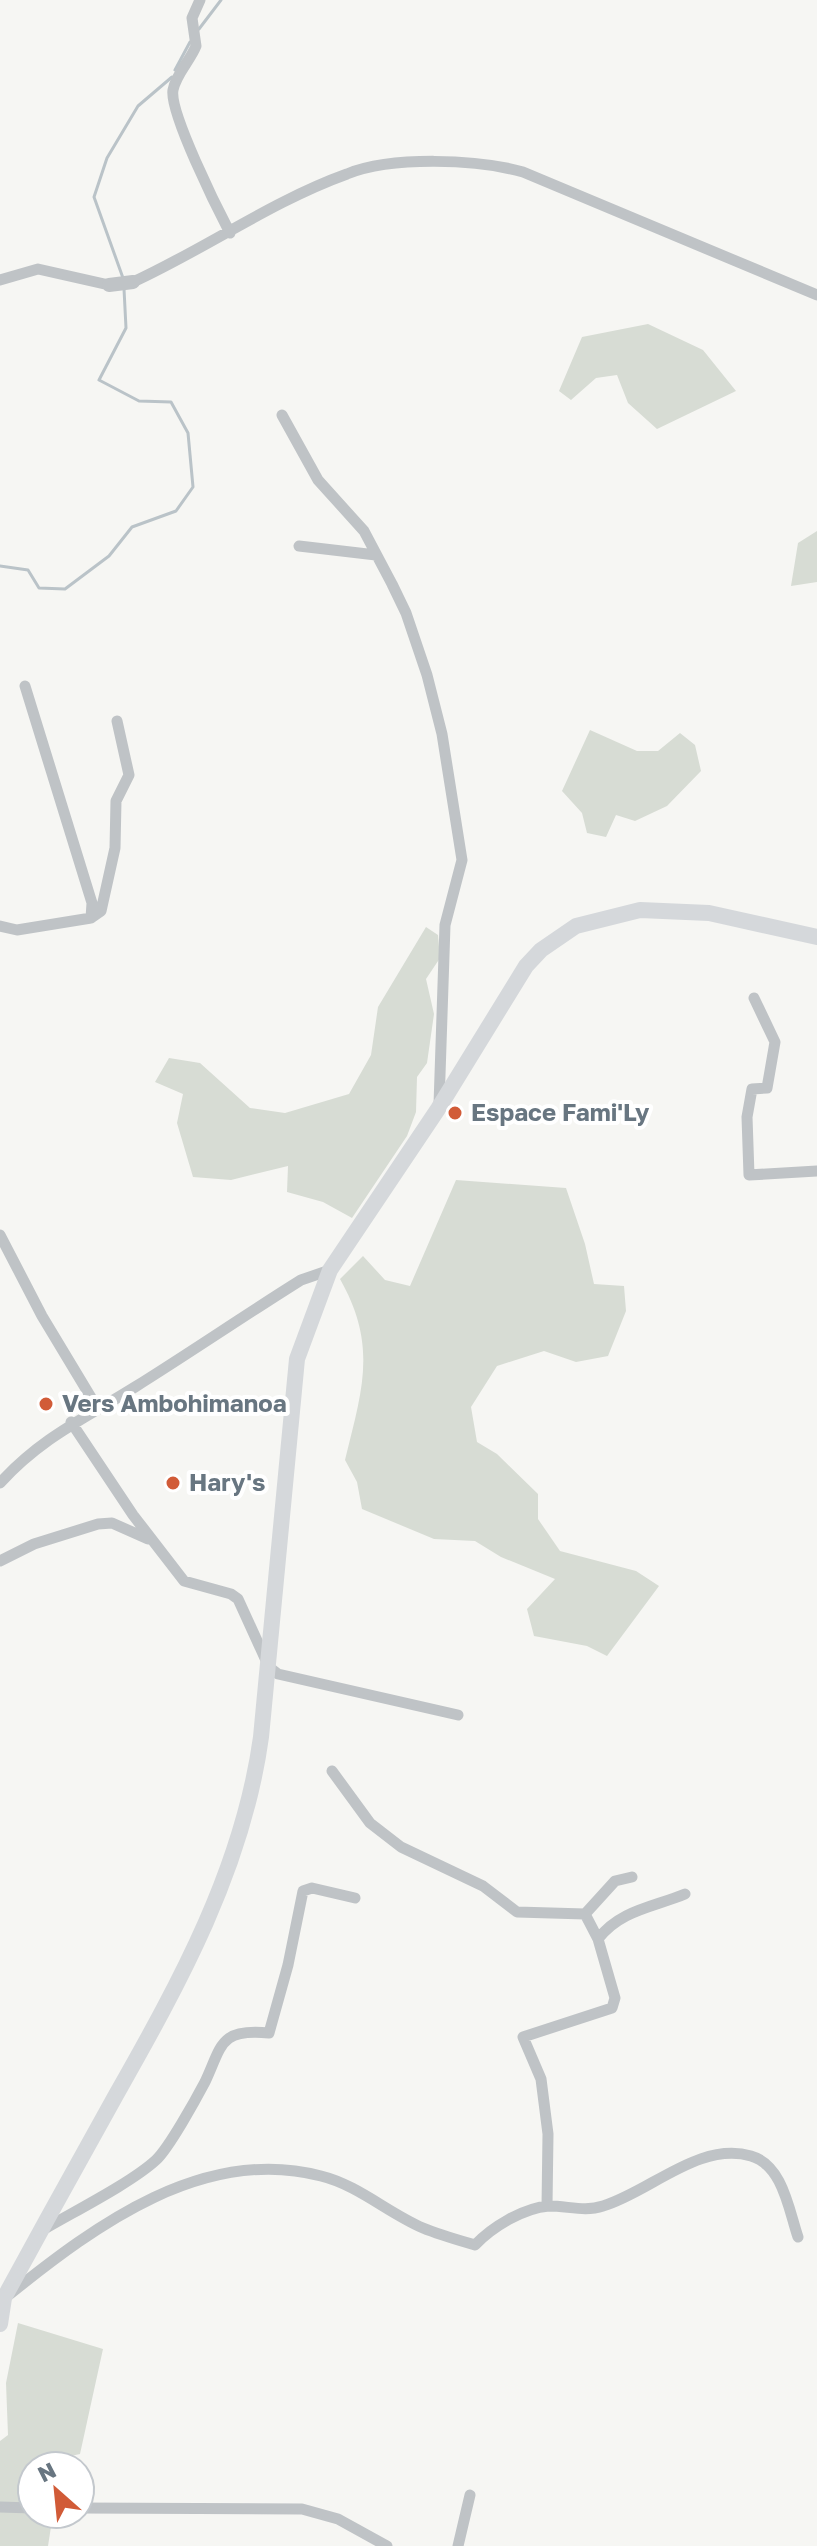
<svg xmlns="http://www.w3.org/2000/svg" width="817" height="2546" font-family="'Golos Text',sans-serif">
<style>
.green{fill:#d7dcd4}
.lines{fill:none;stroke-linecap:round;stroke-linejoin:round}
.stream{stroke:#bac3c8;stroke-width:3}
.minor{stroke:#bfc3c6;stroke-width:11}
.tertiary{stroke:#bfc3c6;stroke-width:14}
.secondary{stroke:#d5d8db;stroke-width:16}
.poi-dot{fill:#d15b37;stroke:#fff;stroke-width:3}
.labels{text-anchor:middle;stroke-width:8;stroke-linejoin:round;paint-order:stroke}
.poi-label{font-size:24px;font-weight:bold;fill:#687681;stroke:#fff;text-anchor:start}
</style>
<rect width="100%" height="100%" fill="#f6f6f3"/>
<path class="green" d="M648,324L703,350L736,391L657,429L628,403L617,375L596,378L571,400L559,391L582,337Z
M817,531V582L791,586L798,543Z
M590,730L637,751H658L680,733L695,745L701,771L667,806L635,821L616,815L606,837L587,833L582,813L562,791Z
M426,927L438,935L440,958L426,979L434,1014L427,1063L417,1077L416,1112L407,1136L352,1218L323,1202L287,1192L288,1166L231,1180L193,1177L177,1123L183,1094L155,1082L169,1058L200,1063L250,1108L285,1113L349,1094L371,1055L378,1007Z
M456,1180L566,1188L585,1244L594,1284L624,1286L626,1311L608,1356L576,1362L544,1351L497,1366L471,1407L477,1442L497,1454L538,1494V1519L560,1551L636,1571L659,1586L607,1656L587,1646L534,1636L527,1609L555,1579L501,1557L475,1541L434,1539L362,1509L357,1482L345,1460C362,1390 378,1346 340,1279L363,1256L385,1280L410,1286Z
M18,2323L103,2349L80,2454L66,2457L62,2466H32V2514H53L48,2546H0V2441L8,2435L6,2383Z"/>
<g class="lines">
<path class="stream" d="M199,29L221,0
M175,70L190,42
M123,278L94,197L107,158L138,106L172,77
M0,566L28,570L39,588L65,589L109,556L132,527L176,511L193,487L188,433L171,402L139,401L99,380L126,328L124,289"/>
<path class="minor" d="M200,0L192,18L196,46C190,61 176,74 173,90C169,112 218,210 230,233
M0,280L38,269L109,285
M133,282C205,249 272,201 347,174C392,156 477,159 523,172L817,295
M282,415L318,480L364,531L392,584L406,613L427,675L442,734L462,860L445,925L439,1105
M299,546L376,555
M25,686L92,903L91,918
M0,926L17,930L91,918L101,911L115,848L116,801L129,775L117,721
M754,998L775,1042L767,1088L752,1089L747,1117L749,1175L817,1171
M0,1235L42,1316L98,1409
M71,1422L133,1515L184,1581L231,1594L238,1599L269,1667L278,1674L458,1715
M0,1483C42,1437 84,1419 135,1387C191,1352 245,1315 301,1280L330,1270
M0,1561L34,1544L98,1524L112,1523L148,1539
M332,1771L370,1823L401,1847L483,1886L517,1912L585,1914
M598,1939L585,1914L615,1881L632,1877
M547,2206L548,2134L541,2079L523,2037L612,2008L615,1998L598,1939C620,1910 654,1907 685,1894
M41,2231C73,2212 131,2183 156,2160C169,2148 196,2099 205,2082C222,2046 219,2028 269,2033L288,1965L303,1891L312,1888L355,1898
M10,2294C96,2225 204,2145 321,2176C358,2185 388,2213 423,2228C440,2235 458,2240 475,2245C492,2227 523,2208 549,2206C568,2206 585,2212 603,2206C650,2192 699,2141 751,2156C783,2165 789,2211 798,2237
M0,2507L32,2508
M80,2508L302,2509L338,2519L387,2546
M458,2546L470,2495"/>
<path class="tertiary" d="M109,285L133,282"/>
<path class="secondary" d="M0,2324L4,2298C41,2230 78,2163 116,2095C180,1982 243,1868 261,1737L297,1359L330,1270L438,1109L526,966L541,950L576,926L640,910L709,913L817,937"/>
</g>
<g class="poi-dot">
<circle cx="455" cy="1113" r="8"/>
<circle cx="46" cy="1404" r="8"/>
<circle cx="173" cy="1483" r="8"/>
</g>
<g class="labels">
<g class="poi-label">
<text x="471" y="1121">Espace Fami'Ly</text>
<text x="62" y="1412">Vers Ambohimanoa</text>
<text x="189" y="1491">Hary's</text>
</g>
</g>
<g transform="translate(56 2490) rotate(333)"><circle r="38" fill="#ffffff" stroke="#c3c8cd" stroke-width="2"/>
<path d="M0-6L14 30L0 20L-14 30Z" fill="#d15b37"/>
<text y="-12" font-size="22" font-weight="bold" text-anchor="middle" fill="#687681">N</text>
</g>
</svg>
